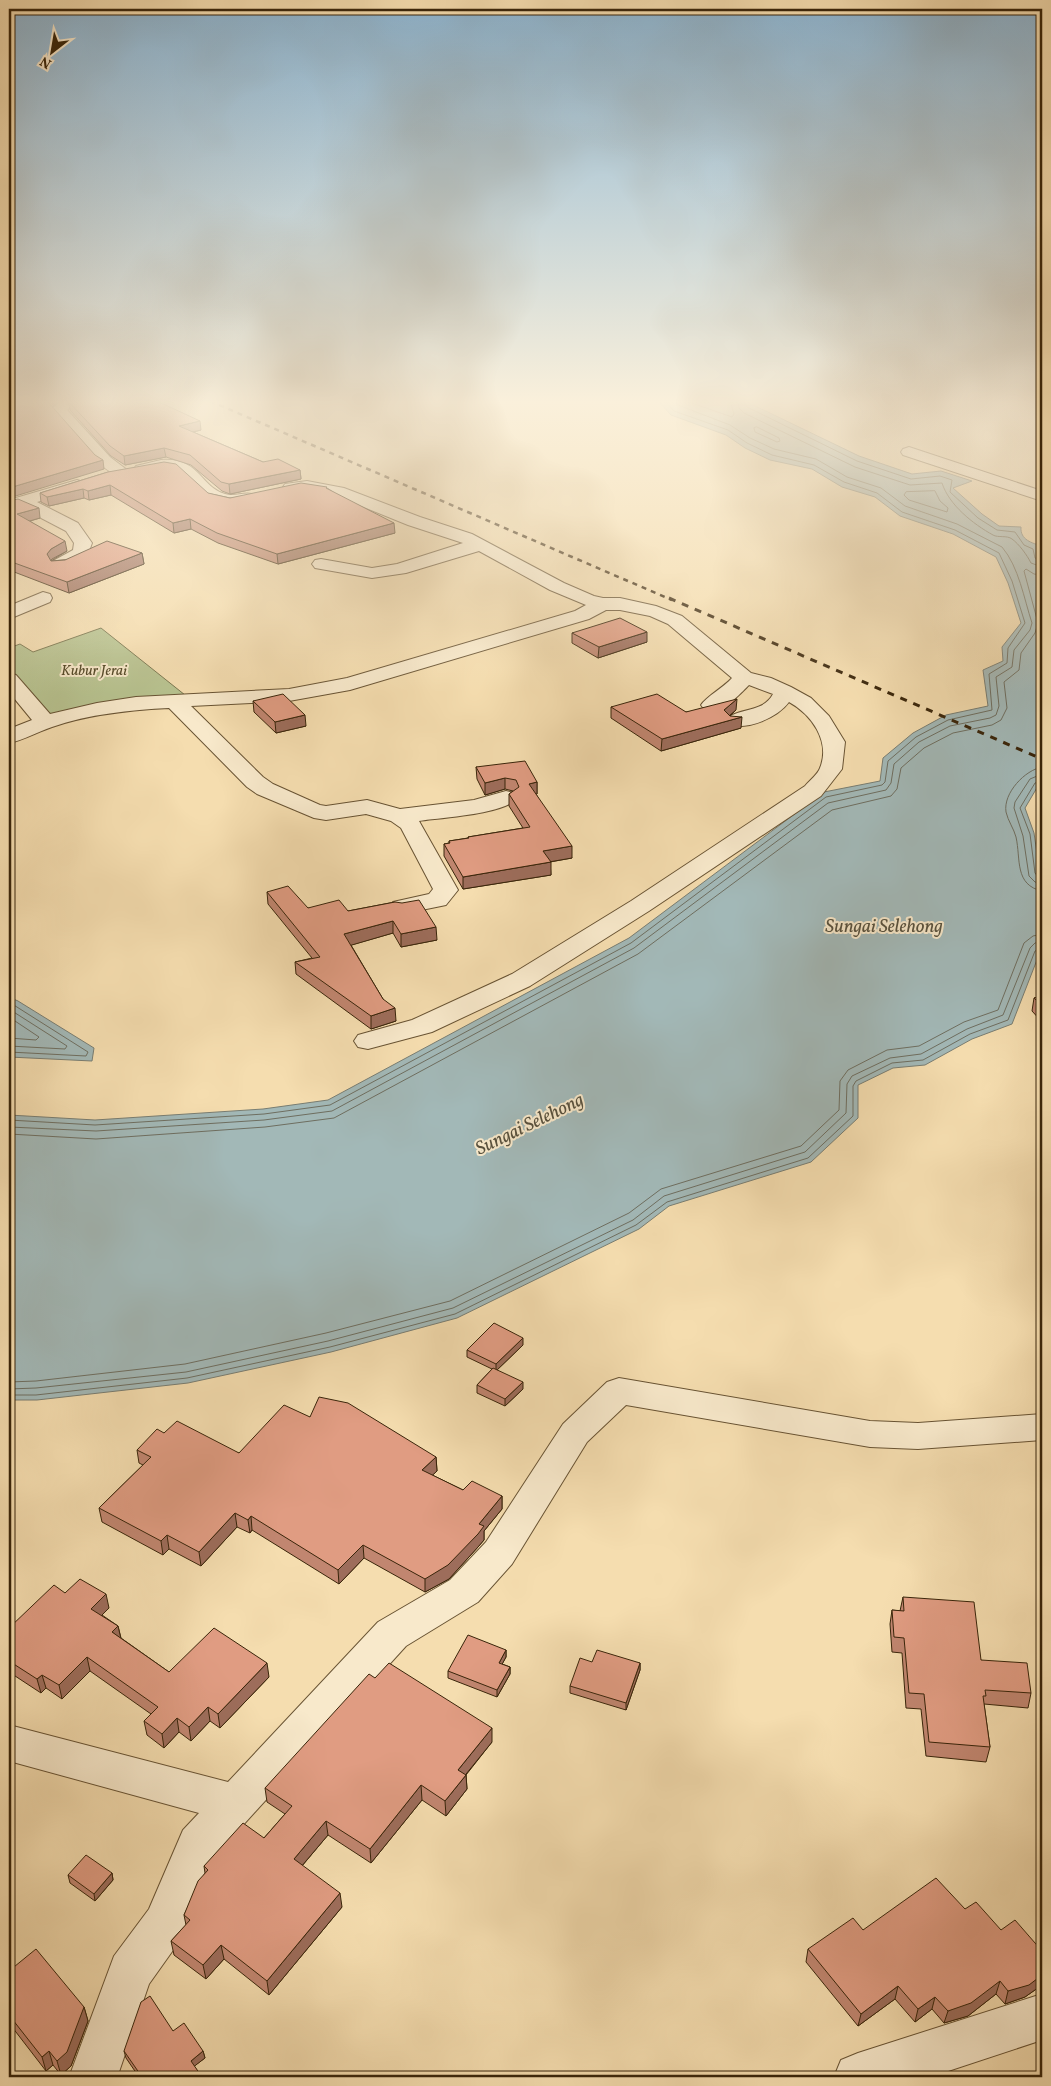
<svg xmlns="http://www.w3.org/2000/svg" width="1051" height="2086" font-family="Vollkorn,serif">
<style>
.green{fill:#b7c28f;stroke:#78744c}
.water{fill:#a2b8b7;stroke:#787d72}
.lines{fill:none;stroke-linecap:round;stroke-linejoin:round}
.shore{stroke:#6e6e60;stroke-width:1}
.minor-casing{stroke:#685333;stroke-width:2}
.minor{fill:#f8e9cb;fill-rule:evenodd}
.rail-far1{stroke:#39250a;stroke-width:2.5;stroke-dasharray:5 5;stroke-linecap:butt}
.rail{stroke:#39250a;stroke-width:3;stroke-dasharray:7 7;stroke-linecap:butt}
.wall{fill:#c18670;stroke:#39250a}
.shaded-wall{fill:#9d6d5b;stroke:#39250a}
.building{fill:#e09c82;stroke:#39250a}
.labels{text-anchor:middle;stroke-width:4;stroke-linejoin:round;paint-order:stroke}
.far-park-label{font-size:15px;font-style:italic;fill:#584c2b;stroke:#f8e9cb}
.water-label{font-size:19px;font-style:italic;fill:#58513e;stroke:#f8e9cb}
</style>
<rect width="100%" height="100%" fill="#f5ddaf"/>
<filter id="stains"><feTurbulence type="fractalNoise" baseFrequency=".004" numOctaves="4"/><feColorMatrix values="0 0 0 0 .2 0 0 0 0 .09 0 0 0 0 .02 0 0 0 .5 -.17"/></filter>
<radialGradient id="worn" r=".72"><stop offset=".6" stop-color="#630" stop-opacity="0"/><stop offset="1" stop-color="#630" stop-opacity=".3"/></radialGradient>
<path class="green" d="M101,628L185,695L50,717L9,671V648L20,644L33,652Z"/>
<path class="water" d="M658,401H745L859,456L912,474L941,471L972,481L953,488L982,514L999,526L1021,527C1020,540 1032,543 1042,546L1038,554L1042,557V785L1038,786L1025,808L1034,833L1042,888V947L1012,1024L972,1039L925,1065L893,1068L858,1085V1118L811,1162L669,1206L639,1229L457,1318L331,1352L188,1383L37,1400H9V1115L95,1120L263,1109L328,1100L629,938L824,792L880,781L883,758L913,733L946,715L988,706L983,670L1003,661L1002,647L1021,623L1008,583L996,557L953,534L900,516L875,497L842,487L812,469L770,460L745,448L726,435L671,415Z
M9,997L18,1001L94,1048L92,1061L9,1057Z"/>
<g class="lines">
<path class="shore" d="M686,401L732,417L734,414L730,401
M738,401L739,408L744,413L855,467L910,485L942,483C949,505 973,524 993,535C998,538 1007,535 1012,539C1019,544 1027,555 1031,563L1042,567
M744,401L747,407L857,461L911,479L940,476L952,480L950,492L978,518L997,530L1015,532L1024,545L1033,549L1035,558L1042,561
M757,427L779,438L780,441L777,442L755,432L754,428Z
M935,491L940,501L948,508L947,512L909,500L904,495L906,492Z
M1042,767C1025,770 1003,793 1006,812C1008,821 1014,829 1016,837C1021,859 1014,885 1042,891
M1042,774L1030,779L1015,802L1014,808L1023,836L1029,876L1035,882L1042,884
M1042,781L1035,783L1020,808L1030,834L1035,873L1038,877H1042
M9,1002L88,1052L86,1056L9,1052
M9,1009L67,1046L65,1049L9,1046
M9,1017L39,1037L36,1040L9,1038
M9,1120L95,1125L264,1114L330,1105L631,943L826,797L882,785L885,782L888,761L916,737L948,720L992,710L989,674L1007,663L1008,648L1025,623L1012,581L999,553L955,530L902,512L877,493L844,482L814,465L772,455L747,443L728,430L674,411L665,401
M9,1127L96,1131L264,1120L332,1111L634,948L828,803L886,790L891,783L894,764L919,742L950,726L990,718L996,715L999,706L996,677L1012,667L1014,650L1030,630L1032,623C1024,599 1019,567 1002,547L957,524L905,506L881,488L847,477L816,459L774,449L750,438L730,425L678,405L673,401
M9,1134L96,1139L265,1127L334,1118L638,954L832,810L891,796L897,789L901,768L924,748L953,733L992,725L1001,720L1007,708L1004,682L1019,670L1021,653L1035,633L1038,623L1024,571L1026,569L1034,574L1042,575
M9,1382L36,1381L185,1364L326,1333L450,1301L629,1213L661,1189L801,1146L839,1110L840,1081L848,1070L887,1050L919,1046L964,1022L998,1010L1024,943L1033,936L1042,934
M9,1389L36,1388L186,1372L328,1341L453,1308L633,1220L664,1196L805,1152L846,1113L847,1084L852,1076L890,1058L921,1054L967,1029L1003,1015L1030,948L1035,943L1042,941
M9,1395H36L187,1378L330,1347L455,1314L636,1225L667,1202L808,1158L853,1116V1086L856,1081L892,1063L923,1060L970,1034L1008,1020L1035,951L1042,948"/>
<g class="minor-casing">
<path id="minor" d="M61,401H76L67,410L110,457L131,473L129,476C106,482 67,429 53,413L51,410Z
M909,447L1042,491V501L903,455L901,452L903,449Z
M161,460C200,457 200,487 225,494C234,497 243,492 252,494L254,498L252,502C230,507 211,505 195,488C189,480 181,472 171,470C159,467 148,475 136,472L134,469L136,466Z
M77,480L83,482L85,485L83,488L37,502L78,523L92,543L87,557L65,569L59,570L53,569L50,565L53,561L73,550L74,543L66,531L20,507L9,510V500Z
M307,481L344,488L420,517L472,534L564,583L594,596L603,598H620L656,606L682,616L751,673L771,678L791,687L811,698L829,716L845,742L842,769L821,796L649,911L530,986L432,1032L368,1049L358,1047L354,1041L358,1035L412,1020L512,974L631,901L805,786C809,781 818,774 820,768C831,741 811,714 789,702C777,718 748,730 729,725L725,721C735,707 763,714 773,694L749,685C737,697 722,714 704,709L701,705C706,697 724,687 732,678L668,624L650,616L620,610H606L589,619L350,690L289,701L191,706L263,777L273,784L320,805L326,806L367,800L400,809L474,800L506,791L514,793L517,798C507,814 439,818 419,821L458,890L446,905L402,914L393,912L390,907L393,902L429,894L433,889L401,828L391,821L366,814L326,820L314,818L257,794L247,787L169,708C130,710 89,714 52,727C37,732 24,740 9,743V729L32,720L9,692V673L16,675L50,714L97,703L136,697L289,689L347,678L575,611L586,605L550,590L479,551L406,573L372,578L315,568L312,564L315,560L321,559L372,568L397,564L463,543L408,525L334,495L307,491L285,490L283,487L285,484Z
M43,592L50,594L52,598L50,602L9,619V606Z
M619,1378L870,1421L918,1423L1042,1414V1440L918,1449L870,1447L626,1405L587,1442L512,1564L478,1602L406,1646L214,1857L181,1939L149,1984L119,2072L121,2077H73L71,2072L114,1956L149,1909L183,1830L199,1813L9,1761V1725L228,1782L378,1622L450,1580L486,1542L563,1424L607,1382Z
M1042,1994V2040L930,2077H834L841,2060L858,2053Z"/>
</g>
<use href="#minor" class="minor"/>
<path class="rail-far1" d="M210,401L672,600"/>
<path class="rail" d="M669,598L1042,759"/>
</g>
<path class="wall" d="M68,401L201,430L193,432L263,462L300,470L301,479L230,494L222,491L191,465L166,457L125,465L111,456L70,410Z
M108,472L230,498L327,488L395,533L278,564L218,543L191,529L174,533L111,495L89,500L84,498L49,506L41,502L40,493Z
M9,501L40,518L30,521L67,551L51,561L142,553L144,564L69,593L9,570Z
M572,633L647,642L598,658L572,643Z
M253,701L306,726L276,733L254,712Z
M611,707L686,712L736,710L730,716L741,728L661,751L611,718Z
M476,767L537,782V794H536L572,858L550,862L551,875L463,889L444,856V844L449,843V841L468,838V837L523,828L509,806V794L513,791L505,789L485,795L477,779Z
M267,892L308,908L348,911L395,902L437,940L401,947L393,933L351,945L396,1021L371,1029L296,974L295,962L312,958L268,904Z
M1042,996V1022L1032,1011L1034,998Z
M523,1345L497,1370L523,1389L505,1406L477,1393V1385L492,1369L467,1357V1350Z
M310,1417L436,1457L437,1471L432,1475L463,1490L502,1496V1509L484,1531V1540L478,1547L449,1579L425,1592L364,1558L339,1584L252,1530L250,1533L237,1527L201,1566L169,1549L163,1555L102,1522L99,1508L143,1465L139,1463L137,1450L164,1433L239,1453Z
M65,1593L109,1608L102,1615L118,1626L121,1638L169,1672L269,1677L220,1728L210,1721L191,1741L179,1732L164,1748L147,1735L144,1721L151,1714L90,1671L62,1699L46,1688L41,1693L9,1672V1628Z
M903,1597L981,1660L1031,1693L1028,1708L984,1704L990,1747L986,1762L926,1756L921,1709L906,1708L902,1653L892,1652L890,1624L892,1610L900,1611Z
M506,1650V1657L502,1664L510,1667V1674L497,1697L448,1678V1671Z
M592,1662L640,1663V1670L626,1710L570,1693V1686Z
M375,1678L492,1742L466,1775L467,1789L446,1816L422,1800L371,1863L328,1835L302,1866L342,1907L269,1995L224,1959L206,1979L174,1955L171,1941L186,1925L184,1915L205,1873L204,1866L264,1838L285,1814L267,1802L265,1788Z
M112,1873L113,1880L95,1901L70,1883L68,1875Z
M965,1909L1001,1930L1042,1951V1985L1025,1997L1005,2004L996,1994L968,2016L944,2023L932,2009L915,2022L895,1999L858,2026L806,1962L808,1949L863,1930Z
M9,1971L84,2007L88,2021L71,2066L61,2075L53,2065L46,2071L9,2023Z
M173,2031L203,2051L205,2058L194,2066L202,2077H139L126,2058L124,2051Z"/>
<path class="shaded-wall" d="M48,401H59L50,409V411Z
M200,421L201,430L180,435L179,426Z
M164,448L166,457L125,465L124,456Z
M103,460L104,469L9,498V488Z
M300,470L301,479L230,494L229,484Z
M110,485L111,495L89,500L88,491Z
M83,489L84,498L49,506L47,497Z
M39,508L40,518L19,524L17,514Z
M190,519L191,529L174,533L173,523Z
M394,523L395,533L278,564L277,554Z
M65,541L67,551L52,559L48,564L47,554L51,549Z
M142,553L144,564L69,593L67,582Z
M647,632V642L598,658L599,647Z
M737,699L736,710L723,721L724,710Z
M305,715L306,726L276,733L275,722Z
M742,717L741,728L661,751L662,739Z
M505,778V789L485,795V783Z
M537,782V794L529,795V784Z
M572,846V858L543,863V851Z
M551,862V875L463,889V877Z
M393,921V933L345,947L344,934Z
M436,927L437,940L401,947V934Z
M395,1008L396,1021L371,1029V1016Z
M523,1338V1345L496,1371V1364Z
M523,1382V1389L505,1406V1399Z
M436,1457L437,1471L423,1484L422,1470Z
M502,1496V1509L484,1531V1540L478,1547L449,1579L425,1592V1579L479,1524Z
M235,1513L237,1527L201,1566L199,1552Z
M251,1516L252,1530L250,1533L248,1520Z
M167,1535L169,1549L163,1555L161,1541Z
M363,1545L364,1558L339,1584L338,1570Z
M106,1594L109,1608L94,1623L91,1609Z
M118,1626L121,1639L112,1632Z
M506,1650V1657L499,1670V1663Z
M87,1657L90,1671L62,1699L59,1685Z
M267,1663L269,1677L220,1728L218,1714Z
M640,1663V1670L626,1710V1703Z
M510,1667V1674L497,1697V1690Z
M42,1675L46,1688L41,1693L37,1679Z
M208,1707L210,1721L191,1741L189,1727Z
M177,1718L179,1732L164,1748L162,1734Z
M492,1728V1742L458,1784V1770Z
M466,1775L467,1789L446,1816L445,1801Z
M421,1785L422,1800L371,1863L370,1849Z
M326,1821L328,1835L295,1874L294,1859Z
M112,1873L113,1880L95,1901L94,1894Z
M340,1893L342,1907L269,1995L267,1981Z
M221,1945L224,1959L206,1979L203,1965Z
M1042,1975V1985L1025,1997L1005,2004L1008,1991Z
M1000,1981L996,1994L968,2016L944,2023L948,2011Z
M898,1986L895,1999L858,2026L861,2014Z
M935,1997L932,2009L915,2022L918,2009Z
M84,2007L88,2021L71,2066L61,2075L57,2061Z
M49,2051L53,2065L46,2071L42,2057Z
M203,2051L205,2058L192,2068L191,2061Z"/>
<path class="building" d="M9,401H48V402L95,455L103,460L9,488Z
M68,401H157L200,421L179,426L263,462L278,459L300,470L229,484L221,482L190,455L164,448L124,456L110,446Z
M164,462L176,464L208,493L230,498L301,483L327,487L326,488L394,523L277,554L217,533L190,519L173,523L110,485L88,491L83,489L47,497L40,493L108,472Z
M18,499L39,508L17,514L65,541L51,549L47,554L51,561L65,560L107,541L142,553L67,582L9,561V501Z
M620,618L647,632L599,647L572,633Z
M283,694L305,715L275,722L253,701Z
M657,694L686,712L737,699L724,710L730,716L742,717L662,739L611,707Z
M525,761L537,782L529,784L572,846L543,851L551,862L463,877L444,844L450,843L449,841L469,838L468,837L530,827L509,794L519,787L516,780L505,778L485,783L476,767Z
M288,886L308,908L339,900L348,911L395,902L402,903L419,900L436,927L401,934L393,921L344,934L383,999L395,1008L371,1016L295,962L320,957L267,892Z
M1042,996V1006L1034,998Z
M494,1323L523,1338L496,1364L467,1350Z
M493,1368L523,1382L505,1399L477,1385Z
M319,1397L348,1403L436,1457L422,1470L463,1490L472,1481L502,1496L479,1524L484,1526L478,1534L448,1565L425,1579L363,1545L338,1570L251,1516L248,1520L235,1513L199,1552L167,1535L161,1541L99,1508L151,1457L137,1450L157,1429L164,1433L177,1421L239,1453L284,1405L310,1417Z
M80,1579L106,1594L91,1609L118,1626L112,1632L169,1672L214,1628L267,1663L218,1714L208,1707L189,1727L177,1718L162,1734L144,1721L158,1707L87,1657L59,1685L42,1675L37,1679L9,1661V1652L13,1647L9,1644V1628L54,1585L65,1593Z
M903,1597L974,1602L981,1660L1027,1663L1031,1693L985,1690L986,1696H983L990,1747L929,1742L924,1694L909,1693L904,1638L894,1637L892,1610L904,1611Z
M468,1635L506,1650L499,1663L510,1667L497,1690L448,1671Z
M597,1650L640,1663L626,1703L570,1686L580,1658L592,1662Z
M389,1663L492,1728L458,1770L466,1775L445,1801L421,1785L370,1849L326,1821L294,1859L340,1893L267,1981L221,1945L203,1965L171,1941L190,1920L184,1915L198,1881L208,1870L204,1866L243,1823L264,1838L292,1806L265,1788L369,1674L375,1678Z
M86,1855L112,1873L94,1894L68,1875Z
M936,1878L965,1909L976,1902L1001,1930L1015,1920L1042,1951V1975L1029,1985L1008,1991L1000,1981L971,2003L948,2011L935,1997L918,2009L898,1986L861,2014L808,1949L853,1918L863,1930Z
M36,1949L84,2007L67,2052L57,2061L49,2051L42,2057L9,2015V1971Z
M150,1996L173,2031L184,2023L203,2051L191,2061L202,2077H142L124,2051L141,2002Z"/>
<linearGradient id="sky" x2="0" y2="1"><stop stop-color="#8cb6d4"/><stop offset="0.58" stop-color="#faf0db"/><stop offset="1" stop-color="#faf0db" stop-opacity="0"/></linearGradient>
<rect width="1051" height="693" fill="url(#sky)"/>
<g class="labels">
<g class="far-park-label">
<text x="94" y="675">Kubur Jerai</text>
</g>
<g class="water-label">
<text x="884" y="932">Sungai Selehong</text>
<text transform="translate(529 1123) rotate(-26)" y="7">Sungai Selehong</text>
</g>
</g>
<rect width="1051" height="2086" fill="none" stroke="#f5ddaf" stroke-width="30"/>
<rect x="10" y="10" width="1031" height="2066" fill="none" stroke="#39250a" stroke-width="2.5"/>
<rect x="15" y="15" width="1021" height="2056" fill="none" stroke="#39250a"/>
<g transform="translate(52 52) rotate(211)" stroke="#f8e9cb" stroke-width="4" paint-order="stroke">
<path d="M0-4L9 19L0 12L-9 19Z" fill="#39250a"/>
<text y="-8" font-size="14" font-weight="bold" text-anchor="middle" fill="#39250a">N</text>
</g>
<rect width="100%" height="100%" filter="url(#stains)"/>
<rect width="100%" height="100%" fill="url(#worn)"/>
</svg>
